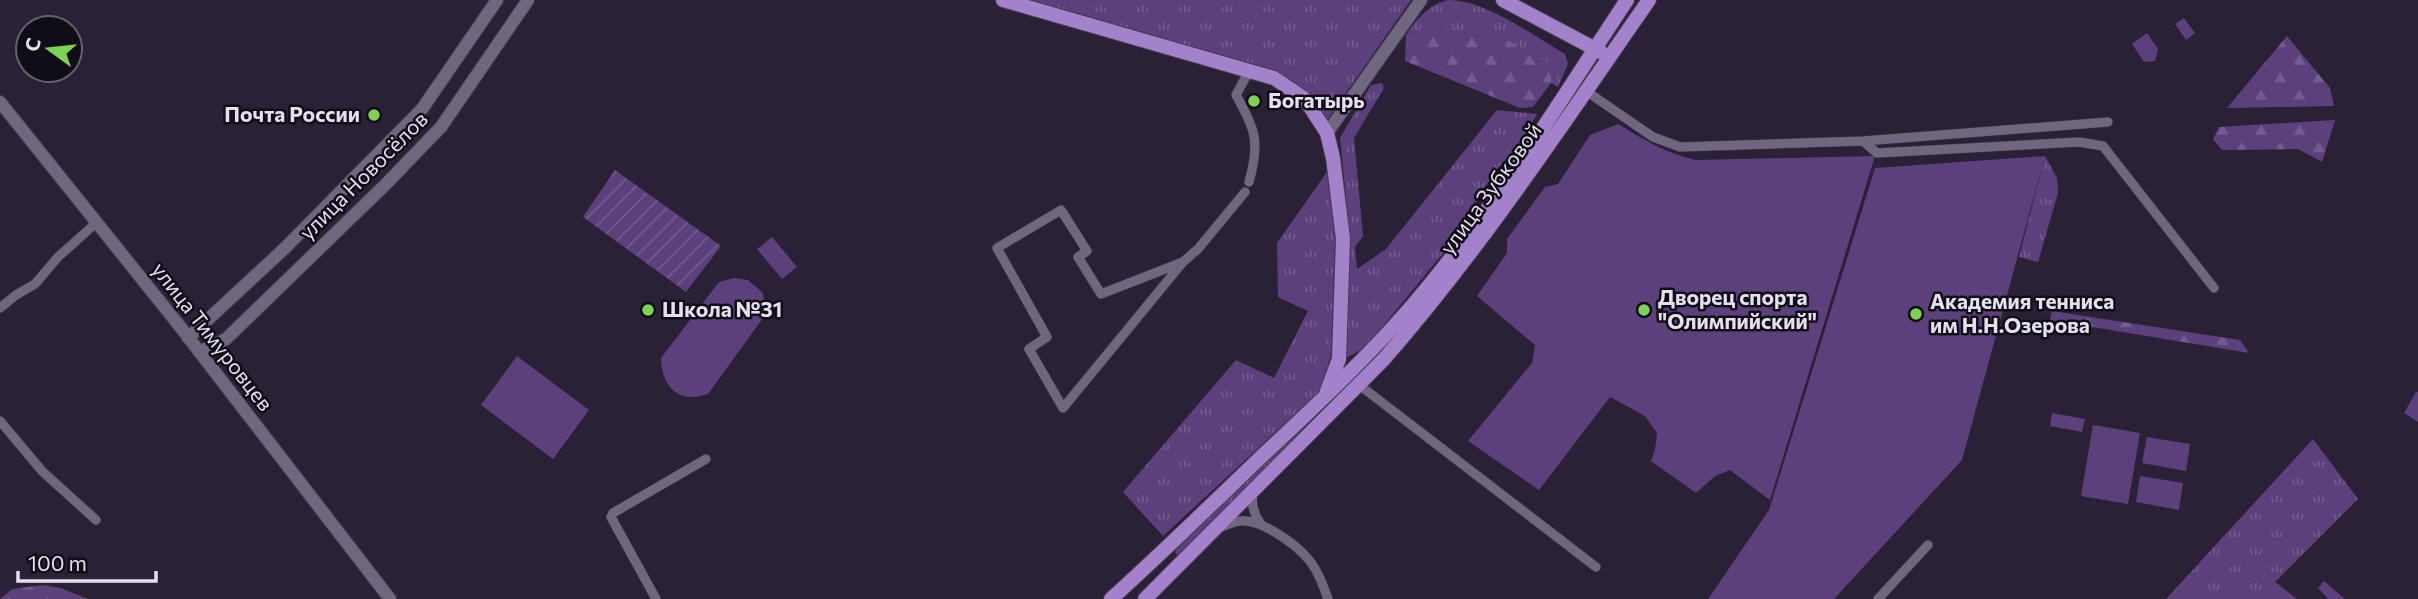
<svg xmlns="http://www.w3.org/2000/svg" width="2418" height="599" font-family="Commissioner,sans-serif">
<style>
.grass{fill:url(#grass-tufts)}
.forest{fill:url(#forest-firs)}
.park{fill:#5b407b}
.garden{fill:url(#garden-furrows)}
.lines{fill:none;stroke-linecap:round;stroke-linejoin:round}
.street-casing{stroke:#453d50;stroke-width:10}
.secondary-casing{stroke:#453d50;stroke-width:14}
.primary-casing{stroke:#453d50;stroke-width:16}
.street{stroke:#716680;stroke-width:9}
.secondary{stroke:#716680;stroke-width:12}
.primary{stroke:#a382cb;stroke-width:14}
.poi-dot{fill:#7dd154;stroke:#110d17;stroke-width:2.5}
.labels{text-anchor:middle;stroke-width:5;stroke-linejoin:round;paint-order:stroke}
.poi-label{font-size:21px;font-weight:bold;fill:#e5dfee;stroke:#110d17;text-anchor:start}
.street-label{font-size:21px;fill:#e5dfee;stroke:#110d17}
</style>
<defs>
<pattern id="grass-tufts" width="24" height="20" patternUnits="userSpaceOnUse" patternTransform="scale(1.75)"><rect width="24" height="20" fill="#5b407b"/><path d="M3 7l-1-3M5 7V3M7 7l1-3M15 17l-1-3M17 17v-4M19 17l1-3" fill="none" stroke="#725b8e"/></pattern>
<pattern id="forest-firs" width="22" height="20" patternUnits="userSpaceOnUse" patternTransform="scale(1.75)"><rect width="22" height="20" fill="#5b407b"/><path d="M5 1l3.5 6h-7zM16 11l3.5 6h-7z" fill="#725b8e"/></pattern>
<pattern id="garden-furrows" width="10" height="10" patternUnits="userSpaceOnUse" patternTransform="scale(1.75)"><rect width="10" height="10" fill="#5b407b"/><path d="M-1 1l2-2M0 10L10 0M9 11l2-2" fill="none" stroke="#725b8e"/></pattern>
</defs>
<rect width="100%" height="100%" fill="#2b2137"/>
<path class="grass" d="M1031,0H1411L1327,120L1310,94L1277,71Z
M1448,0C1486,0 1532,35 1565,54L1568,64L1558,87L1551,83V65L1417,28L1406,35C1417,19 1428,5 1448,0Z
M1382,83L1384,88L1354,138L1363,236L1355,247L1357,269L1386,249L1497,110L1537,114L1511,160L1502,163L1465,216L1462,230L1366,347L1346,358L1350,239L1340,138L1371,85Z
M2045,156L2057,178L2058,193L2038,262L2019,257Z
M1327,172L1335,239L1331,356L1319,392L1163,536L1123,492L1236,360L1274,378L1308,311L1278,297L1277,243Z
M1331,400L1330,405L1185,552L1177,555L1175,552L1178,546L1326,401Z
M2313,439L2358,499L2275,582L2297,599H2166Z"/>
<path class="forest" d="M1417,28L1491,31L1551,65V83L1533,107L1520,108L1405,61L1406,35Z
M2287,36L2330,88L2334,106L2227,108Z
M2335,120L2322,162L2298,149L2222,150L2213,139L2219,127Z
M2052,311L2240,340L2249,353L2050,320Z
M43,585L60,588L88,599H0L12,589Z"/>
<path class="park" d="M2184,18L2195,33L2186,40L2175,24Z
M2147,33L2158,49L2155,61L2144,62L2132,44Z
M1618,124C1644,140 1666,153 1695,160L1875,156L1770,500L1730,470L1715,476L1696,493L1651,461L1655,450L1657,433L1645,416L1610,397L1539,490L1468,441L1532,363L1535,345L1477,296L1507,253V239L1545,187L1558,184L1590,135Z
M2045,156L1962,460L1834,599H1708L1769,510L1875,168Z
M772,237L797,267L782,279L757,249Z
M734,278L748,280L763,293L765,315L708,394C679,404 662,388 661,358L719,282Z
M517,356L589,410L553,459L481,405Z
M2416,392H2418V422L2404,413Z
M2052,413L2085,419L2082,432L2050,426Z
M2093,425L2140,433L2128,504L2081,496Z
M2147,437L2190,444L2186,471L2142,463Z
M2140,476L2183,483L2179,510L2136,502Z
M2324,581L2345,599H2328L2318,588Z"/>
<path class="garden" d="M615,170L721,246L686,292L583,217Z"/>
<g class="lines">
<g class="street-casing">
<path id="street" d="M1586,91L1653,137L1680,147L1863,141L2108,122
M1863,141L1877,153L2079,142L2103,146L2214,288
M1249,182C1260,143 1256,130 1236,95L1249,71
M1183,262L1101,294L1078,257L1087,251L1061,210L997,248L1047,337L1029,349L1063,408L1183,262L1198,249L1245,192
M0,308L16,295L35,284L58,257L96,223
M1358,384L1596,567
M0,421L42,471L96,520
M1253,491C1251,504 1253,514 1261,524
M1218,528C1225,526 1232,522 1239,521C1260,518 1296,544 1309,560C1318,571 1323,585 1328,599
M656,599L611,517L613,513L706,459
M1878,599L1928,545"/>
</g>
<g class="secondary-casing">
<path id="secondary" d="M0,102L178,324L390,599
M1327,133L1421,0
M188,338L285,248L422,109L497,0
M199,352L226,339L385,185L441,127L528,0"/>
</g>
<g class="primary-casing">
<path id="primary" d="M1003,0L1274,78L1305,99L1327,133L1333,158L1343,239L1339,359L1327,391
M1503,0L1601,52
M1111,599C1162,553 1211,505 1261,457C1312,409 1364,361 1411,307C1492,213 1558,104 1627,0
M1145,599L1384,359C1482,247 1564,122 1649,0"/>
</g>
<use href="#street" class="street"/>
<use href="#secondary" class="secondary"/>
<use href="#primary" class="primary"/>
</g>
<g class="poi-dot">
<circle cx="1254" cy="101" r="7"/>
<circle cx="374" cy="115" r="7"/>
<circle cx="648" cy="310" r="7"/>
<circle cx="1644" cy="310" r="7"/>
<circle cx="1916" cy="314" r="7"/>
</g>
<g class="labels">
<g class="poi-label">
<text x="1268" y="108">Богатырь</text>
<text x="360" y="122" text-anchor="end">Почта России</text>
<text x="1658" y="305">Дворец спорта<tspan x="1658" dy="24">"Олимпийский"</tspan></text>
<text x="1930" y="309">Академия тенниса<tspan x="1930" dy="24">им Н.Н.Озерова</tspan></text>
<text x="662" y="317">Школа №31</text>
</g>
<g class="street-label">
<text transform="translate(364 176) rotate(-45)" y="7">улица Новосёлов</text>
<text transform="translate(1491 189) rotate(-54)" y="7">улица Зубковой</text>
<text transform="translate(212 337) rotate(52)" y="7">улица Тимуровцев</text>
</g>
</g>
<g transform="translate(49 49) rotate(285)"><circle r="33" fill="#110d17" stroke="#66616d" stroke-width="2"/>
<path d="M0-5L12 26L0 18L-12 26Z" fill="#7dd154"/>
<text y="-10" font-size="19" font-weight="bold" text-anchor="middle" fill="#e5dfee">С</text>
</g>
<path d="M18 571v10h138v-10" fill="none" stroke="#e5dfee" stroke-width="3.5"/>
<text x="28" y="571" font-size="21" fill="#e5dfee" stroke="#110d17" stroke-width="5" paint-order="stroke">100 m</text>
</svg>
